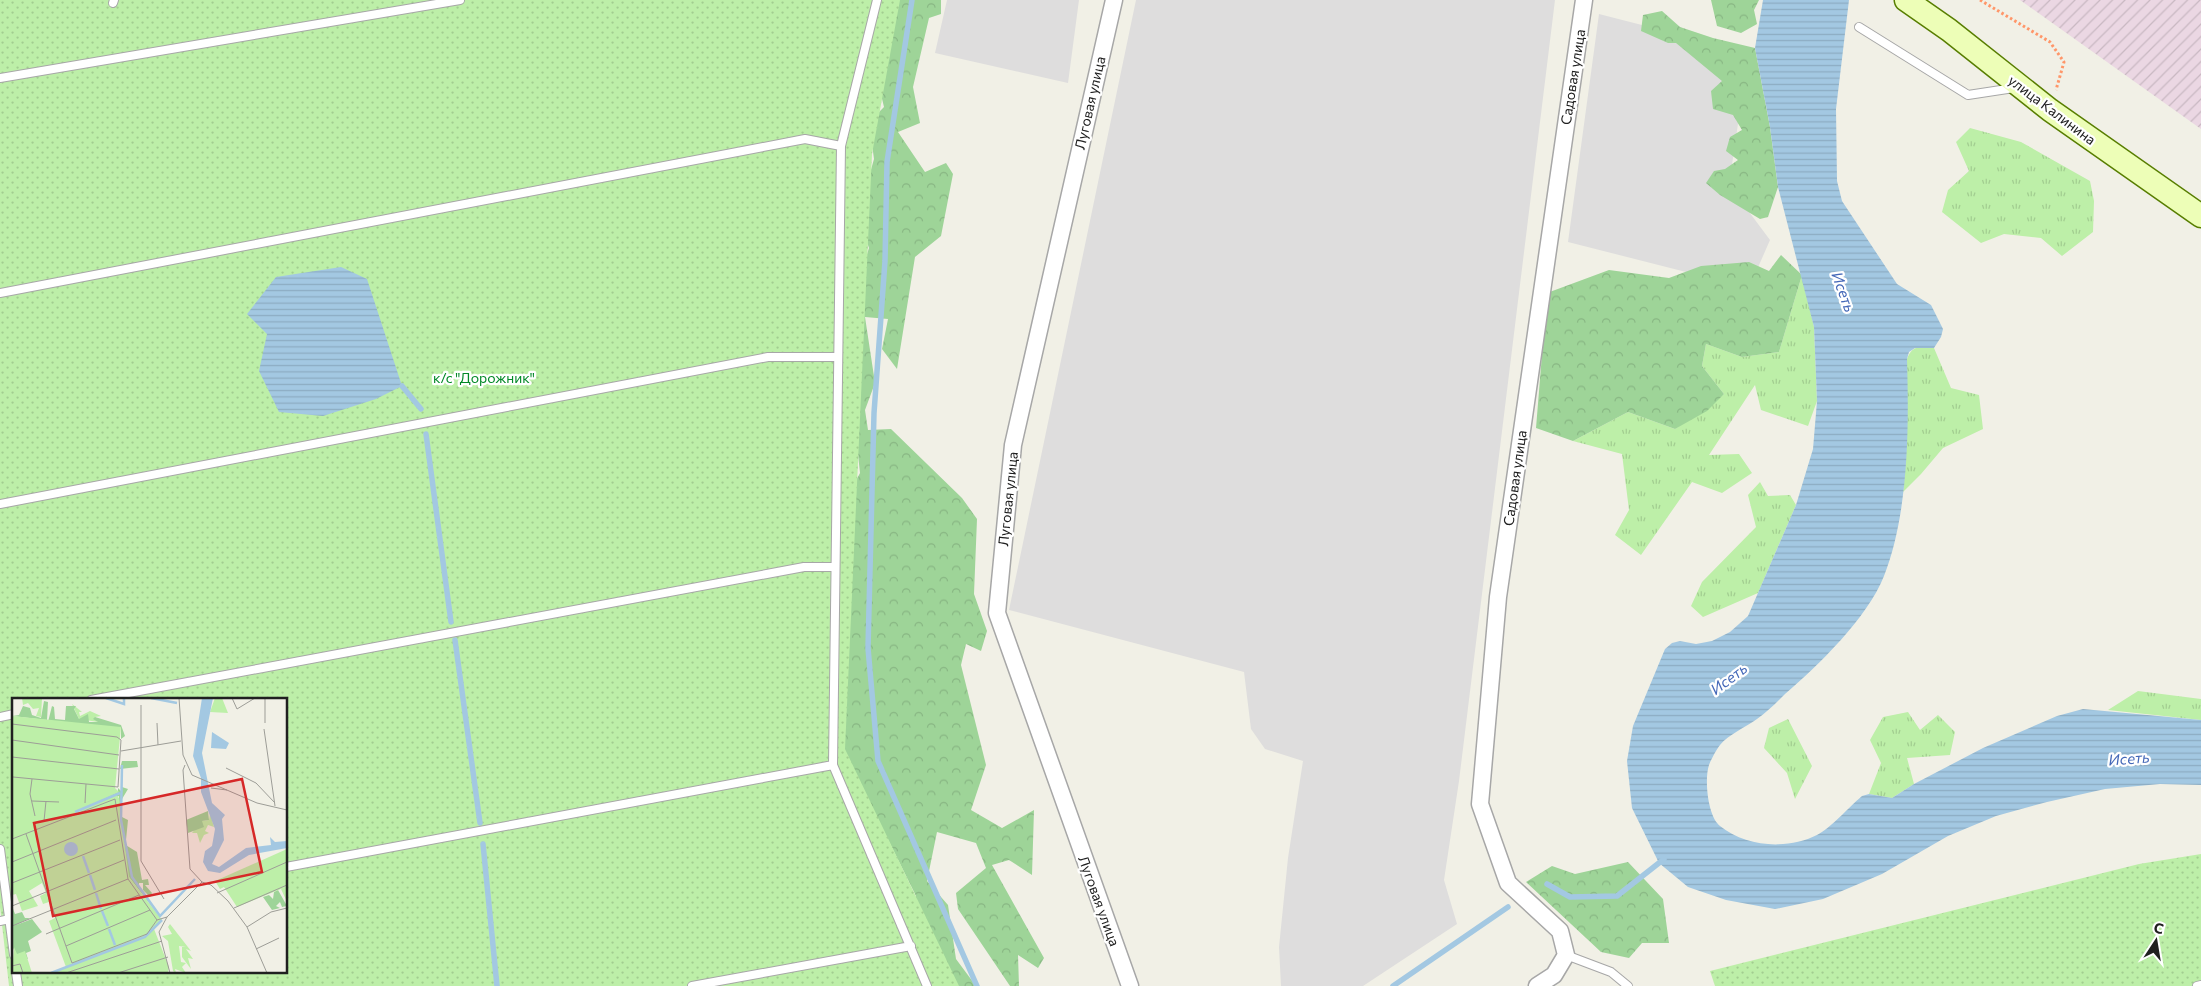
<svg xmlns="http://www.w3.org/2000/svg" width="2201" height="986" font-family="Commissioner,sans-serif">
<style>
.residential{fill:#dedddd}
.industrial{fill:url(#industrial-furrows)}
.grass{fill:url(#grass-tufts)}
.forest{fill:url(#forest-crowns)}
.garden{fill:url(#garden-dots);fill-rule:evenodd}
.water{fill:url(#water-rules)}
.lines{fill:none;stroke-linecap:round;stroke-linejoin:round}
.stream{stroke:#a3c8e2;stroke-width:5.5}
.service-casing{stroke:#a7a7a7;stroke-width:10}
.minor-casing{stroke:#a7a7a7;stroke-width:19}
.secondary-casing{stroke:#587e00;stroke-width:25}
.path{stroke:#ff9669;stroke-width:3;stroke-dasharray:2.5 2.5;stroke-linecap:butt}
.service{stroke:#fff;stroke-width:8}
.minor{stroke:#fff;stroke-width:16}
.secondary{stroke:#edfeb7;stroke-width:22}
.labels{text-anchor:middle;stroke-width:4.5;stroke-linejoin:round;paint-order:stroke}
.street-label{font-size:14px;fill:#202020;stroke:#fff}
.park-label{font-size:14px;fill:#038928;stroke:#fff}
.water-label{font-size:15px;font-style:italic;fill:#4468b8;stroke:#fff}
.inset-river{fill:none;stroke:#a3c8e2;stroke-width:2.5}
.inset-road{fill:none;stroke:#9d9d97;stroke-width:1}
.view{fill:#d62828;fill-opacity:0.15;stroke:#d62828;stroke-width:2.5}
.inset-edge{fill:none;stroke:#202020;stroke-width:2.5}
</style>
<defs>
<pattern id="industrial-furrows" width="10" height="10" patternUnits="userSpaceOnUse" patternTransform="scale(1.25)"><rect width="10" height="10" fill="#ebd7e3"/><path d="M-1 1l2-2M0 10L10 0M9 11l2-2" fill="none" stroke="#c9b8c2"/></pattern>
<pattern id="grass-tufts" width="24" height="20" patternUnits="userSpaceOnUse" patternTransform="scale(1.25)"><rect width="24" height="20" fill="#bdefa8"/><path d="M3 7l-1-3M5 7V3M7 7l1-3M15 17l-1-3M17 17v-4M19 17l1-3" fill="none" stroke="#a2cd90"/></pattern>
<pattern id="forest-crowns" width="20" height="18" patternUnits="userSpaceOnUse" patternTransform="scale(1.25)"><rect width="20" height="18" fill="#9ed498"/><path d="M2 6a3 3 0 1 1 6 0M12 15a3 3 0 1 1 6 0" fill="none" stroke="#88b683"/></pattern>
<pattern id="garden-dots" width="8" height="8" patternUnits="userSpaceOnUse" patternTransform="scale(1.25)"><rect width="8" height="8" fill="#bdefa8"/><path d="M2 2h.1M6 6h.1" fill="none" stroke="#a2cd90" stroke-width="1.8" stroke-linecap="round"/></pattern>
<pattern id="water-rules" width="6" height="5" patternUnits="userSpaceOnUse" patternTransform="scale(1.25)"><rect width="6" height="5" fill="#a3c8e2"/><path d="M0 2.5h6" fill="none" stroke="#8cacc2"/></pattern>
</defs>
<rect width="100%" height="100%" fill="#f1f0e6"/>
<path class="residential" d="M947,0H1079L1068,83L935,53Z
M1136,0H1555L1459,781L1444,880L1457,924L1363,986H1281L1279,947L1288,858L1303,761L1265,749L1251,729L1244,672L1009,610Z
M1599,14L1673,33L1744,83L1729,185L1770,240L1749,288L1568,242Z"/>
<path class="industrial" d="M2020,0H2201V129Z"/>
<path class="grass" d="M1970,128L2021,142L2090,181L2094,201L2093,232L2062,256L2041,238L2004,234L1981,243L1942,212L1948,190L1969,171L1956,142Z
M1802,275L1814,327L1817,401L1808,426L1761,410L1755,385L1709,455L1739,454L1752,473L1722,493L1692,482L1641,555L1615,535L1629,510L1622,454L1573,441L1628,412L1675,429L1724,394L1702,366L1706,344L1742,357L1779,352Z
M1922,346L1934,348L1951,388L1979,395L1983,429L1943,448L1921,474L1903,492L1906,457L1907,359C1910,351 1913,348 1922,346Z
M1760,482L1768,496L1790,495L1796,505L1758,593L1703,617L1691,606L1702,582L1756,527L1748,495Z
M2138,691L2201,699V720L2108,710Z
M1908,712L1920,730L1938,715L1955,732L1950,755L1907,758L1914,784L1892,798L1869,794L1881,763L1870,740L1883,717Z
M1788,719L1812,766L1795,799L1787,773L1764,748L1769,728Z"/>
<path class="forest" d="M895,0H941V14L929,18L913,87L920,123L898,132L925,172L946,163L953,174L941,236L915,257L897,369L882,349L888,319L865,317L875,383L865,410L868,430L891,429L962,498L977,519L974,594L987,631L981,651L966,644L961,665L986,765L971,810L1002,828L1034,810L1032,875L1009,860L992,865L1044,958L1038,968L1018,955L1019,986H1010L958,909L956,893L986,868L976,843L937,832L927,881L948,905L956,959L976,986H952L910,909L916,896L837,737L843,506L860,473L844,326L869,248L858,216L874,159L869,122L884,107L877,78Z
M1711,0H1759L1754,10L1757,24L1741,33L1717,26Z
M1662,11L1680,27L1713,38L1755,48L1770,127L1778,187L1768,217L1760,219L1720,195L1706,183L1714,171L1725,169L1738,160L1726,151L1730,137L1742,130L1733,115L1713,109L1711,91L1722,81L1676,43H1668L1641,31L1643,15Z
M1781,255L1802,275L1779,352L1742,357L1706,344L1702,366L1724,394L1707,411L1675,429L1628,412L1573,441L1536,428L1547,293L1609,270L1669,278L1701,266L1749,262L1769,271Z
M1628,862L1663,899L1669,943H1642L1629,958L1601,952L1526,882L1552,866L1575,874Z"/>
<path class="garden" d="M0,0H900L872,154L845,749L959,986H9L0,907ZM14,700H286V972H14Z
M2201,854V986H1715L1710,971L2139,864Z"/>
<path class="water" d="M1763,0H1849L1836,109L1837,181L1842,201L1897,284L1931,305L1943,329L1941,337L1934,348H1915L1909,352L1907,359C1909,427 1909,512 1884,576C1868,617 1818,666 1785,694C1776,703 1767,712 1757,719C1746,727 1728,735 1720,745C1716,750 1711,760 1709,765C1704,780 1708,817 1720,826C1746,847 1787,850 1817,835C1831,828 1849,807 1862,796L1869,794L1892,798L1914,784L1983,748L2057,716L2083,709L2201,720V785L2160,784L2105,789L2047,802L1996,816L1948,836L1882,874L1823,899L1775,909L1726,900L1688,887L1659,863L1632,808L1627,761L1633,726L1665,649L1672,643L1680,641L1696,644L1712,641L1730,632L1748,616L1796,505L1813,449L1817,401L1814,327L1778,187L1770,127L1755,48Z
M341,267L367,279L402,386L376,399L323,416L279,412L259,371L267,334L247,314L276,277Z"/>
<g class="lines">
<path class="stream" d="M912,0L887,162L885,261L874,413L868,648L878,761L977,986
M402,386L421,409
M426,434L451,622
M455,640L480,823
M483,844L497,986
M1547,884L1570,897L1617,896L1664,859
M1393,986L1508,907"/>
<g class="service-casing">
<path id="service" d="M877,0L841,146L833,765L927,986
M113,3L114,0
M1859,27L1968,95L2014,88
M0,78L460,0
M0,293L805,139L841,146
M0,504L768,357H838
M91,700L804,567H835
M0,717L14,714
M0,849L14,955
M286,867L833,765
M0,921L14,918
M1566,955L1611,972L1628,986
M16,972L18,986
M692,986L911,946
M2197,986L2201,985"/>
</g>
<g class="minor-casing">
<path id="minor" d="M1114,0L1013,445L997,613L1130,986
M1537,986L1554,975L1566,955L1560,931L1508,883L1480,804L1498,597L1584,0"/>
</g>
<g class="secondary-casing">
<path id="secondary" d="M1906,0L1949,30L2050,110L2201,216"/>
</g>
<path class="path" d="M1980,0L2050,42L2064,62L2056,90"/>
<use href="#service" class="service"/>
<use href="#minor" class="minor"/>
<use href="#secondary" class="secondary"/>
</g>
<g class="labels">
<g class="street-label">
<text transform="translate(1573 77) rotate(-81)" y="5">Садовая улица</text>
<text transform="translate(1090 103) rotate(-77)" y="5">Луговая улица</text>
<text transform="translate(2052 110) rotate(37)" y="5">улица Калинина</text>
<text transform="translate(1515 478) rotate(-82)" y="5">Садовая улица</text>
<text transform="translate(1008 499) rotate(-84)" y="5">Луговая улица</text>
<text transform="translate(1099 901) rotate(70)" y="5">Луговая улица</text>
</g>
<g class="park-label">
<text x="484" y="383">к/с "Дорожник"</text>
</g>
<g class="water-label">
<text transform="translate(1843 292) rotate(70)" y="5">Исеть</text>
<text transform="translate(1729 679) rotate(-37)" y="5">Исеть</text>
<text transform="translate(2129 759) rotate(-4)" y="5">Исеть</text>
</g>
</g>
<g transform="translate(12 698)">
<rect width="275" height="275" fill="#f1f0e6"/>
<path d="M203,0H210L216,15L198,14ZM60,6L70,14H67L68,18L78,13L89,18L83,19L86,24L67,21ZM198,115L202,129L196,127L193,133L197,135L192,137L188,145L185,135H180L190,123L197,122ZM158,226L179,253L174,251L181,261L176,260L179,271L170,259V249H174L167,248L169,264L174,265L170,269L174,275L163,271L164,275L161,273L156,243L150,238L160,236L156,229Z" fill="#bdefa8"/>
<path d="M32,3L36,4L35,22L0,18L7,17L11,8L18,10L20,17L29,20ZM40,8L42,9L43,21L53,22L54,8H64L62,11L67,21L76,16L77,24H86L81,21L83,19L109,27L113,38L109,41V30L36,24ZM110,63H125L126,69L108,71ZM110,89L116,91L110,101V119L116,122L114,142L110,138L112,146L125,154L130,182L136,181L137,187H133L140,195L138,199L131,192V185H127V190L145,215L116,178L108,139L107,98L55,118L61,112L106,94V90L110,94ZM196,113L197,122L190,123L192,129L176,135L174,122ZM266,192L275,208L270,209L268,204L264,208L268,210L260,212L251,199L257,197L261,201L262,194ZM0,208L3,216L10,214L13,220H18L4,227L20,221L30,234L16,243L19,253L14,255L16,261L5,258L0,248Z" fill="#9ed498"/>
<path d="M10,0H30L29,19L24,18L27,10L21,11L16,5L11,7ZM0,18L109,29L103,90L107,94L61,115L104,97L107,100L117,179L150,222L142,231L157,269L156,275H37L54,269L37,223L43,220L37,204L31,206L28,198L34,195L30,185L17,193L26,208L10,213L4,196L0,197ZM275,151V204L269,191L225,209L212,189L208,191L203,183ZM2,249L5,256L13,253L20,275H0Z" fill="#bdefa8"/>
<path d="M190,0H201L190,55L200,105L213,117L210,121L212,142L200,166L207,169L234,150L259,147L258,139L263,144L275,143V150L237,157L208,175L196,173L191,164L193,153L200,148L203,131L189,94V80L181,58ZM200,34L217,45L214,51L199,50ZM52 151a7 7 0 1 1 14 0a7 7 0 1 1-14 0Z" fill="#a3c8e2"/>
<path class="inset-river" d="M94,0L112,6V0M139,0L165,5M110,67L109,122L120,179L148,218L183,181M63,114L108,95M71,158L77,175M78,177L83,192M84,195L89,211M90,213L96,228M97,231L103,247M39,275L133,239L150,222"/>
<path class="inset-road" d="M167,0L171,57L180,77L245,105L275,112M220,0L225,11L243,0M129,7V163L152,201M145,25L146,47M253,25V0M0,26L105,39L109,42L106,89L1,79M252,31L263,108M0,42L107,57M109,53L169,43M0,59L107,71M214,70L244,85L263,105M20,81L18,96L23,118M199,90L215,92M20,103L47,104M73,105L74,86M32,123L34,103M14,136L60,265L135,236L145,222M0,141L103,101L116,181L145,222L155,219L147,234L158,275M0,164L104,122M190,184L199,187L216,203L235,229L259,214L275,210M0,185L108,142M205,195L275,164M0,208L112,162M222,210L275,187M155,219L190,184L178,171L171,72L173,67M0,228L116,181M235,229L255,275M34,236L127,197M54,248L138,212M244,251L267,240M0,268L8,266L11,275M54,275L150,243M106,275L156,259"/>
<path class="view" d="M230,81L250,174L41,218L22,125Z"/>
<rect width="275" height="275" class="inset-edge"/>
</g>
<g transform="translate(2156 941) rotate(12)" stroke="#ffffff" stroke-width="4" paint-order="stroke">
<path d="M0-4L9 19L0 12L-9 19Z" fill="#202020"/>
<text y="-8" font-size="14" font-weight="bold" text-anchor="middle" fill="#202020">С</text>
</g>
</svg>
